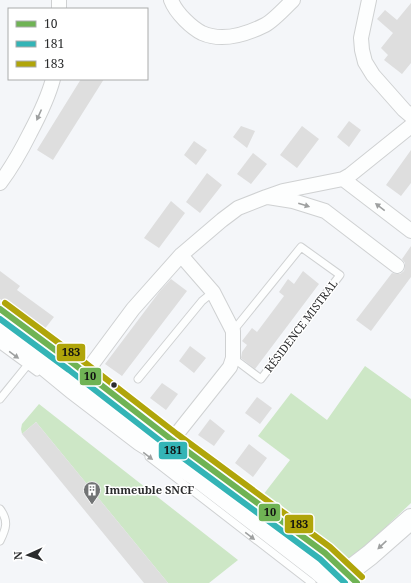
<svg xmlns="http://www.w3.org/2000/svg" width="411" height="583" font-family="'Noto Serif',serif">
<style>
.green{fill:#cde7c6}
.building{fill:#dedede}
.lines{fill:none;stroke-linecap:round;stroke-linejoin:round}
.service-casing{stroke:#cfd1d2;stroke-width:9}
.minor-casing{stroke:#cfd1d2;stroke-width:16}
.secondary-casing{stroke:#cfd1d2;stroke-width:22}
.service{stroke:#fdfefe;stroke-width:7}
.minor{stroke:#fdfefe;stroke-width:14}
.secondary{stroke:#fdfefe;stroke-width:20}
.bus-1-casing{stroke:#fff;stroke-width:9}
.bus-2-casing{stroke:#fff;stroke-width:9}
.bus-3-casing{stroke:#fff;stroke-width:9}
.bus-1{stroke:#6fb354;stroke-width:6}
.bus-2{stroke:#33b4b6;stroke-width:6}
.bus-3{stroke:#b0a50a;stroke-width:6}
.oneway{fill:#9ea0a0}
.bus-dot{fill:#2b2c2d;stroke:#fff;stroke-width:1.5}
.labels{text-anchor:middle;stroke-width:3;stroke-linejoin:round;paint-order:stroke}
.street-label{font-size:11px;fill:#2b2c2d;stroke:#fff}
.poi-label{font-size:11px;font-weight:bold;fill:#2b2c2d;stroke:#fff;text-anchor:start}
.line-badge{stroke:#fff;stroke-width:1.5}
.pale-badge-label{font-size:11px;text-anchor:middle;font-weight:bold;fill:#111}
</style>
<rect width="100%" height="100%" fill="#f4f6f9"/>
<path class="green" d="M365,366L411,399V503L351,560L345,561L263,495L290,460L258,436L291,393L327,420Z
M39,404L238,560L209,583H168L36,422L22,434L21,429L22,424Z"/>
<path class="building" d="M411,3V63L402,74L384,60L388,55L381,48L393,33L377,19L385,10L397,20Z
M81,79H104L53,160L37,150Z
M349,121L361,130L349,147L337,137Z
M241,126L255,131L247,148L233,137Z
M302,126L319,139L297,168L280,155Z
M194,141L207,150L196,165L184,155Z
M411,150V183L401,196L386,185Z
M253,153L267,164L251,184L237,174Z
M207,173L222,185L200,213L186,202Z
M171,201L185,213L159,248L144,238Z
M411,246V277L371,331L356,320L392,273L396,274H400L404,271L405,267V263L402,259Z
M0,271L20,286L17,290L54,317L43,331L0,299Z
M303,271L319,284L255,369L241,358L242,352L247,345L242,341L252,328L257,332L284,296L279,292L288,279L294,284Z
M171,279L187,291L122,376L105,364L160,291Z
M190,346L206,358L194,373L179,361Z
M162,383L178,394L166,410L150,398Z
M257,397L272,408L260,424L245,413Z
M210,419L225,431L214,446L198,435Z
M36,422L77,472L168,583H144L99,528L22,434Z
M249,444L267,458L253,477L235,463Z"/>
<g class="lines">
<g class="service-casing">
<path id="service" d="M0,309L74,364L172,440L323,552
M233,331L301,247L340,275L261,379L233,358
M0,345L37,372
M138,379L202,301L213,292
M0,399L30,362
M149,457L312,583
M0,509C9,521 6,529 0,541
M347,573L357,583"/>
</g>
<g class="minor-casing">
<path id="minor" d="M171,0C174,8 179,14 185,20C190,25 196,30 202,33C222,42 247,34 265,25C273,21 286,7 293,0
M369,0L361,38L362,50L365,62L373,75L404,110L411,116
M59,9V0
M343,179L411,231
M0,183C12,167 21,151 30,133C39,116 48,98 53,79
M268,197L293,201L325,211L397,266
M81,379L133,309L181,255L222,220L238,208L266,197L283,191L343,179L350,175L411,126
M168,445L230,367L233,358V331L213,292L186,261L181,255"/>
</g>
<g class="secondary-casing">
<path id="secondary" d="M0,329L73,389L141,441L195,475L317,569L333,583
M316,556L335,569L345,571L353,568L370,555L411,519"/>
</g>
<use href="#service" class="service"/>
<use href="#minor" class="minor"/>
<use href="#secondary" class="secondary"/>
<g class="bus-1-casing">
<path id="bus-1" d="M0,309L74,364L172,440L325,553L357,583"/>
</g>
<g class="bus-2-casing">
<path id="bus-2" d="M0,319L69,370L167,446L320,559L345,583"/>
</g>
<g class="bus-3-casing">
<path id="bus-3" d="M5,303L79,358L177,434L330,547L362,577"/>
</g>
<use href="#bus-1" class="bus-1"/>
<use href="#bus-2" class="bus-2"/>
<use href="#bus-3" class="bus-3"/>
</g>
<defs><path id="oneway-solid" d="M-6-.8H1V-3.2L6.5 0L1 3.2V.8H-6Z"/></defs>
<g class="oneway">
<use href="#oneway-solid" transform="translate(39 115) rotate(114)"/>
<use href="#oneway-solid" transform="translate(304 205) rotate(17)"/>
<use href="#oneway-solid" transform="translate(380 207) rotate(-142)"/>
<use href="#oneway-solid" transform="translate(14 355) rotate(36)"/>
<use href="#oneway-solid" transform="translate(148 456) rotate(37)"/>
<use href="#oneway-solid" transform="translate(250 536) rotate(37)"/>
<use href="#oneway-solid" transform="translate(382 545) rotate(137)"/>
</g>
<defs>
<g id="building-pin" transform="scale(0.9)"><path d="M0 17L-7.5 6A9.5 9.5 0 1 1 7.5 6Z" fill="#717374" stroke="#fff"/><path d="M-4-6H4V6H1V3H-1V6H-4ZM-2.5-4.3h1.7v1.8h-1.7ZM.8-4.3h1.7v1.8H.8ZM-2.5-1h1.7V.8h-1.7ZM.8-1h1.7V.8H.8Z" fill="#fff"/></g>
</defs>
<g fill-rule="evenodd">
<use href="#building-pin" x="92" y="490"/>
</g>
<circle class="bus-dot" cx="114" cy="385" r="3.5"/>
<g class="labels">
<g class="street-label">
<text transform="translate(301 326) rotate(-53)" y="4">RÉSIDENCE MISTRAL</text>
</g>
<g class="poi-label">
<text x="105" y="494">Immeuble SNCF</text>
</g>
</g>
<g class="line-badge">
<rect x="56" y="343" width="30" height="19" rx="4" fill="#b0a50a"/>
<rect x="79" y="367" width="23" height="19" rx="4" fill="#6fb354"/>
<rect x="158" y="441" width="30" height="19" rx="4" fill="#33b4b6"/>
<rect x="258" y="503" width="23" height="19" rx="4" fill="#6fb354"/>
<rect x="284" y="514" width="30" height="20" rx="4" fill="#b0a50a"/>
</g>
<g class="pale-badge-label">
<text x="71" y="356">183</text>
<text x="90" y="380">10</text>
<text x="173" y="454">181</text>
<text x="270" y="516">10</text>
<text x="299" y="528">183</text>
</g>
<rect x="8" y="8" width="140" height="72" fill="#ffffff" stroke="#aaabab"/>
<rect x="16" y="21" width="20" height="6" fill="#6fb354" stroke="#aaabab"/>
<text x="44" y="28" font-size="12" fill="#2b2c2d">10</text>
<rect x="16" y="41" width="20" height="6" fill="#33b4b6" stroke="#aaabab"/>
<text x="44" y="48" font-size="12" fill="#2b2c2d">181</text>
<rect x="16" y="61" width="20" height="6" fill="#b0a50a" stroke="#aaabab"/>
<text x="44" y="68" font-size="12" fill="#2b2c2d">183</text>
<g transform="translate(28 555) rotate(267)" stroke="#ffffff" stroke-width="3" paint-order="stroke">
<path d="M0-3L7 15L0 10L-7 15Z" fill="#2b2c2d"/>
<text y="-6" font-size="11" font-weight="bold" text-anchor="middle" fill="#2b2c2d">N</text>
</g>
</svg>
